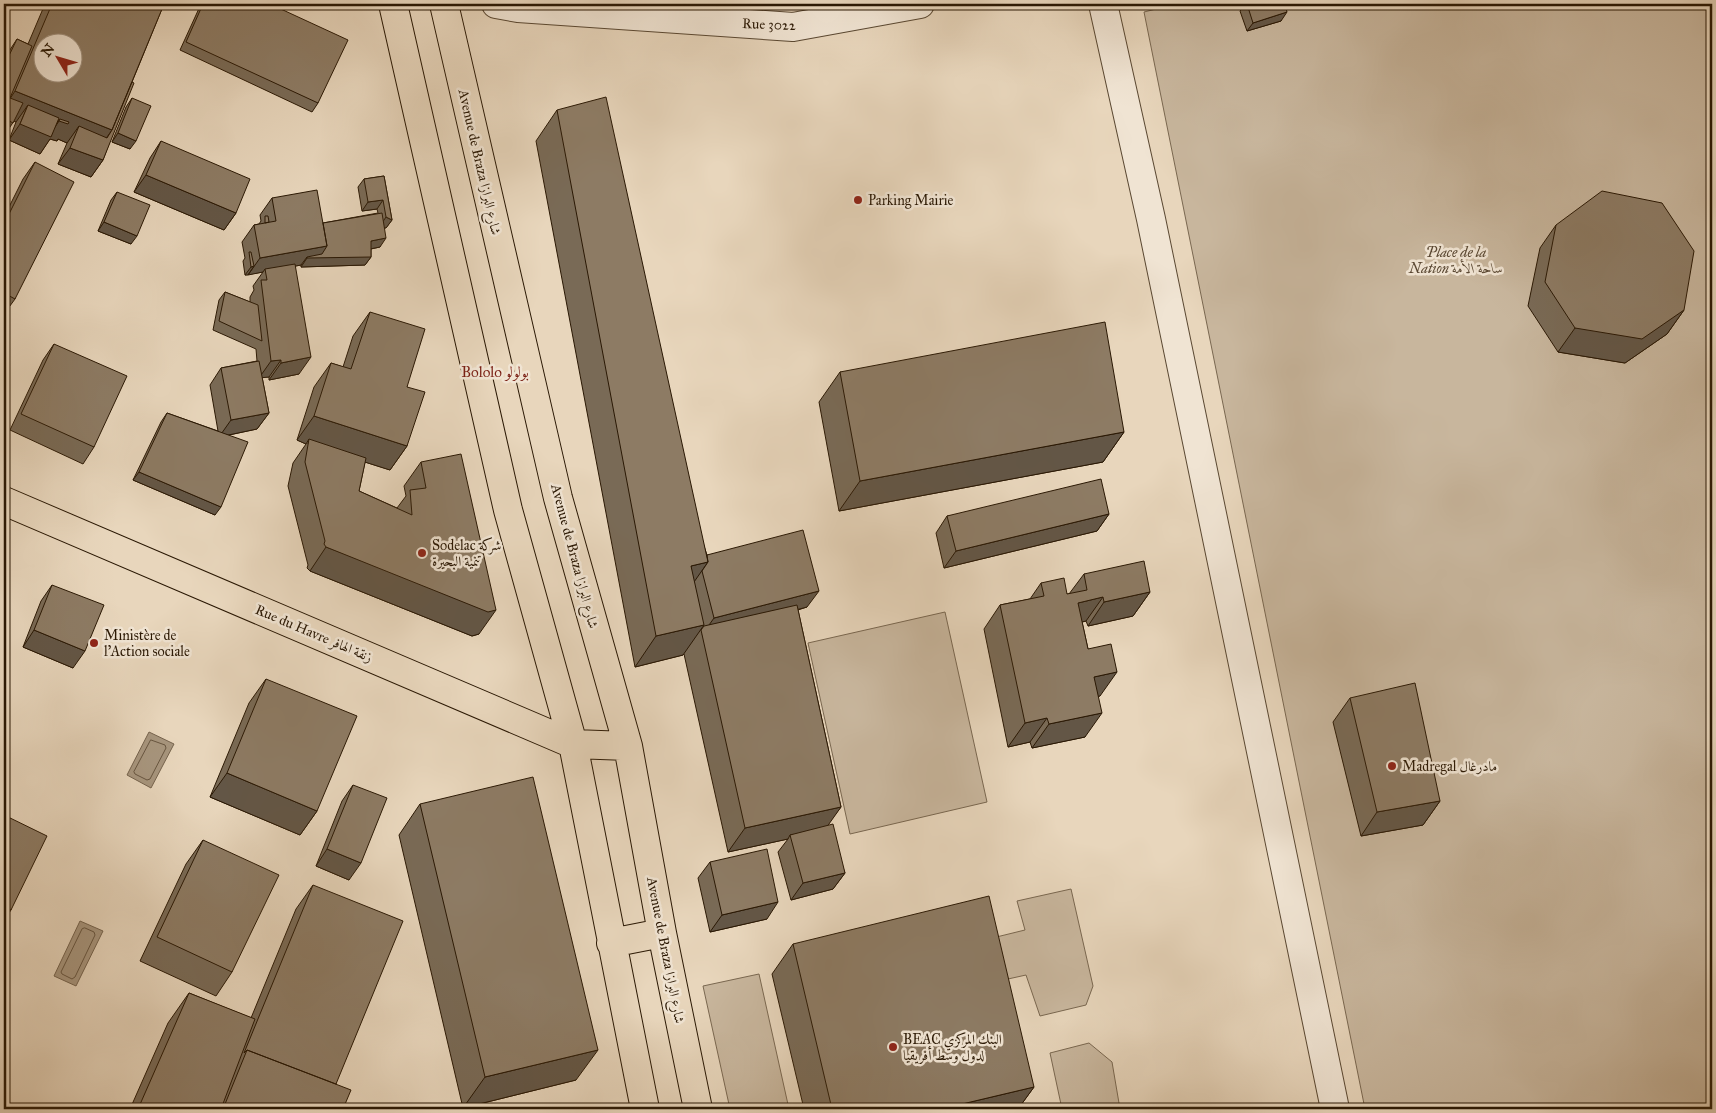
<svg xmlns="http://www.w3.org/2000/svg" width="1716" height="1113" font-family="'IM FELL Great Primer',Amiri,serif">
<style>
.green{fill:#c8b69d;stroke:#796750}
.water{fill:#a7957d;stroke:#75634d}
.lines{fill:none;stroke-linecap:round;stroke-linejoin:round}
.shore{stroke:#685640;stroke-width:1}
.minor-casing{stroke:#5a4832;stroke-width:30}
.major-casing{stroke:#2a1804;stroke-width:30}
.minor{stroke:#f0e4d3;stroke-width:28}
.major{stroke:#e8d6bc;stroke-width:28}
.wall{fill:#796a56;stroke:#2a1804}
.shaded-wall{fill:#635646;stroke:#2a1804;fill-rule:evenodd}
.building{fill:#8d7b64;stroke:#2a1804;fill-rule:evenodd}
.poi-dot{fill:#8f2418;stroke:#f0e4d3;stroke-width:2}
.labels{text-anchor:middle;stroke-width:5;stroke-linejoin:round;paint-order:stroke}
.street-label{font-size:14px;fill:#2a1804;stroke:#f0e4d3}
.poi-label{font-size:14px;fill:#2a1804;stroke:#f0e4d3;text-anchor:start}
.park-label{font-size:14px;font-style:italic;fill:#594732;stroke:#f0e4d3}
.neighbourhood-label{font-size:15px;fill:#7a1f14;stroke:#f0e4d3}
</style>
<rect width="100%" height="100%" fill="#e8d6bc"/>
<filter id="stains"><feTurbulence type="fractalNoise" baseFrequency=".004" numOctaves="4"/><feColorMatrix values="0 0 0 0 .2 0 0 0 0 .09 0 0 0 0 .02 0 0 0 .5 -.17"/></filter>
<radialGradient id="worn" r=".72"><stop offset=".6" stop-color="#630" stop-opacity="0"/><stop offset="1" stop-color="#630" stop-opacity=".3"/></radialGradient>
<path class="green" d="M1176,4H1712V1109H1365L1144,12Z
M945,612L987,802L850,834L808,643Z
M1071,889L1093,986L1086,1005L1040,1016L1026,975L981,985L972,943L1025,930L1017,901Z
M759,974L789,1109H730L703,986Z
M1089,1043L1112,1062L1120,1109H1062L1050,1053Z"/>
<path class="water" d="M149,732L174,744L151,788L127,775Z
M80,921L103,931L76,986L54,976Z"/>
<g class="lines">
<path class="shore" d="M151,740L165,745L166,748L150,779L147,780L135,774L134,772Z
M85,928L94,932L95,935L75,977L72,979L62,974L61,972L82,929Z"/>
<g class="minor-casing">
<path id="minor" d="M496,4L518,8L793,27L920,4
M1103,4L1151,219L1335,1109"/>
</g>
<g class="major-casing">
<path id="major" d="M393,4L508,510L573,744L645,1109
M444,4L558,498L628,746L662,933L698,1109
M4,501L573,744L628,746
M611,943L662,933"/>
</g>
<use href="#minor" class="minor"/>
<use href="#major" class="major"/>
</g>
<path class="wall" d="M45,4H164L132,82L103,160L91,177L58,164L67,143L58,139L57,141L50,139L40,154L9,140L16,122L14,121L4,136V59L17,39L28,44Z
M201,4H270L318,103L312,112L180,50Z
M1246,4H1285L1281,21L1247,31L1240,11Z
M132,98L130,149L112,142L126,107Z
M557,110L707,555L807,607L798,610L841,807L827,825L845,873L833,889L791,900L778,852L788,839L728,852L684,654L683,655L635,667L536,141Z
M161,141L236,213L224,230L134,192L150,158Z
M35,162L15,299L4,314V217L23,179Z
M384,176L392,220L386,228H384L380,247L371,249V257L365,265L301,267V265L295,266L299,374L269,380V377H262L269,413L257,429L229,435L215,515L133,480L161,422L167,413L218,431L210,385L221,368L257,361L256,349L213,330L219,300L225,292L250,302V297L254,290L253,286L263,272L245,275L243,261L245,258L242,242L254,225L259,224L261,221L260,215L272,198L323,223L378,213L377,209L362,211L358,187L364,179Z
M117,192L131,244L98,231L111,200Z
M1556,225L1684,310L1667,334L1625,363L1558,352L1528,306L1540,248Z
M370,312L407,387V446L390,470L365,462L359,491L397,508L406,496L404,486L421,462L479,634L472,636L310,571L307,568L308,565L288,486L293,463L306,444L297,440L314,387L331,363L343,367L353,336Z
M54,344L94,447L83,464L10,430L43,360Z
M840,372L1124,432L1103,462L839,511L819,402Z
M1109,514L1097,531L944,568L936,533L947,516Z
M1084,574L1150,592L1133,616L1088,626L1086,621L1082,622L1088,649L1100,696H1098L1085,737L1032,748L1030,742L1008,747L984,629L1000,605L1030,599L1041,583L1067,594H1069Z
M52,585L73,668L23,647L41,601Z
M266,679L317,811L300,835L210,797L249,703Z
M1350,698L1440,801L1423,825L1361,836L1333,722Z
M353,785L349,880L316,866L342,801Z
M420,804L576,1080L463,1108L399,835Z
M4,815L11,910L4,920Z
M203,840L232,972L216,996L140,961L186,864Z
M710,862L767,919L710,932L698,878Z
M313,885L336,1084L343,1109H130L168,1023L189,993L251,1018L296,909Z
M793,944L1034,1087L1018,1109H804L772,974Z"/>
<path class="shaded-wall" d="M1287,12L1281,21L1247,31L1253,23Z
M15,91L112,130L95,154L79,126L67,143L58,139L57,141L50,139L40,154L9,140L20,124L28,105L16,122L4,117V108ZM60,119L59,121L49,136L48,135Z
M118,133L136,141L130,149L112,142Z
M70,148L103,160L91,177L58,164Z
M146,175L236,213L224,230L134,192Z
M383,200L377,209L362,211L368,202Z
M386,217L392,220L386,228L380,226Z
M104,222L137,236L131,244L98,231Z
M386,238L380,247L365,250L371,241Z
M327,246L371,257L365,265L301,267L307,258V257L301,265L266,272L265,269L263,272L248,275L260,258Z
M254,266L248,275H245L251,267Z
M1684,310L1667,334L1625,363L1558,352L1575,328Z
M311,357L299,374L269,380L281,363Z
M281,360L269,377L259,378L271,361Z
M269,413L257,429L219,437L231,420Z
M314,416L407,446L390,470L308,444L309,439L306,444L297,440Z
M1124,432L1103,462L839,511L860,481Z
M139,472L221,507L215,515L133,480Z
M1109,514L1097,531L944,568L956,551Z
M326,547L496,610L479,634L472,636L310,571Z
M708,562L687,592L691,566Z
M819,591L807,607L702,635L714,618Z
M1150,592L1133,616L1088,626L1104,602Z
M1103,597L1086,621L1061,627L1078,603Z
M704,625L683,655L635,667L656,636Z
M34,630L85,651L73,668L23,647Z
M1117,672L1100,696L1078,701L1094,677Z
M1102,713L1085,737L1032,748L1049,724Z
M1047,718L1030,742L1008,747L1025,723Z
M227,773L317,811L300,835L210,797Z
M1440,801L1423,825L1361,836L1377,812Z
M841,807L824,831L790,835L788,839L728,852L745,828Z
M327,849L361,863L349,880L316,866Z
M845,873L833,889L791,900L803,883Z
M778,902L767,919L710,932L722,915Z
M598,1050L576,1080L463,1108L485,1077Z
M1034,1087L1018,1109H941Z"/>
<path class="building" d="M52,4H164L112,130L15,91ZM42,42H72V72H42Z
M203,4H270L348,40L318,103L186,42Z
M1247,4H1285L1287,12L1253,23Z
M17,39L32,46L10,98L23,103L13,123L4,118V66Z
M132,82L134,83L103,160L70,148L79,126L107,138L112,130Z
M606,97L708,562L691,566L704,625L656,636L557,110Z
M132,98L151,106L136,141L118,133Z
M28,105L59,118L51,137L20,124Z
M60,119L69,122L68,124L59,121Z
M161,141L250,179L236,213L146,175Z
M35,162L74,182L15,299L4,293V224Z
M384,176L392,220L386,217L383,200L368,202L364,179Z
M317,190L327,246L260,258L254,225L276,221L272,198Z
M1602,191L1662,203L1694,251L1684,310L1642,339L1575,328L1545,282L1556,225Z
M117,192L150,205L137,236L104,222Z
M382,213L386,238L371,241V257L307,258V257L322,254L327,246L323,223Z
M265,216H268L269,222L265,223Z
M249,252H251L254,266L251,267Z
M295,264L311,357L281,363V360L271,361L261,280H267L265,269Z
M225,292L258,305L262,341L219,321Z
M370,312L425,329L407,387L425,392L407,446L314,416L331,363L351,369Z
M1105,322L1124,432L860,481L840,372Z
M54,344L127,376L94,447L21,414Z
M259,361L269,413L231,420L221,368Z
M167,413L248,442L221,507L139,472Z
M309,439L366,458L359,491L412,515L410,490L426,488L421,462L461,454L496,610L488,612L326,547L324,544L325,541L305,462Z
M1101,479L1109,514L956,551L947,516Z
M803,530L819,591L714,618L702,571L708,562L707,555Z
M1144,561L1150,592L1104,602L1103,597L1078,603L1088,649L1111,644L1117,672L1094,677L1102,713L1049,724L1047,718L1025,723L1000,605L1044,596L1041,583L1064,578L1067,594L1087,590L1084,574Z
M52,585L104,605L85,651L34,630Z
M797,605L841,807L745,828L701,630L704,626Z
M266,679L357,716L317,811L227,773Z
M1415,683L1440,801L1377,812L1350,698Z
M533,777L598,1050L485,1077L420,804Z
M353,785L387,798L361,863L327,849Z
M4,815L47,836L11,910L4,907Z
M833,824L845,873L803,883L790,835Z
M203,840L279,875L232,972L157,937Z
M767,849L778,902L722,915L710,862Z
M313,885L403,921L336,1084L247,1050L244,1053Z
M989,896L1034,1087L941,1109H832L793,944Z
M189,993L255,1019L221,1109H138Z
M247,1050L351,1090L343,1109H223Z
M596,1106V1109H570Z"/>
<g class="poi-dot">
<circle cx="858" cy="200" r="5"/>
<circle cx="422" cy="553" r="5"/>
<circle cx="94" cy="643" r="5"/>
<circle cx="1392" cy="766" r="5"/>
<circle cx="893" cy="1047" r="5"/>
</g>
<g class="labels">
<g class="street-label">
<text transform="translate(769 24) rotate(2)" y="5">Rue 3022</text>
<text transform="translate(480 162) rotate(77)" y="5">Avenue de Braza شارع البرازا</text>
<text transform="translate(575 556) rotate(75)" y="5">Avenue de Braza شارع البرازا</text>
<text transform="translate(314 633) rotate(23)" y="5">Rue du Havre زنقة الهافر</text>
<text transform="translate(666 950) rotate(79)" y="5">Avenue de Braza شارع البرازا</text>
</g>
<g class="poi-label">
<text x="868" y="205">Parking Mairie</text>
<text x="432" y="550">Sodelac شركة<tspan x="432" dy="16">تنمية البحيرة</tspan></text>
<text x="104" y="640">Ministère de<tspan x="104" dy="16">l'Action sociale</tspan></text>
<text x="1402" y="771">Madregal مادرغال</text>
<text x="903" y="1044">BEAC البنك المركزي<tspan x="903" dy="16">لدول وسط أفريقيا</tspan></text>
</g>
<g class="park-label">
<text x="1456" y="257">Place de la<tspan x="1456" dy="16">Nation ساحة الأمة</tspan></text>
</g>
<g class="neighbourhood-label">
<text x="495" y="377">Bololo بولولو</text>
</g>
</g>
<rect width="1716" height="1113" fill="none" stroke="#e8d6bc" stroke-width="20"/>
<rect x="5" y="5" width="1706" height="1103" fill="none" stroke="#2a1804" stroke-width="2.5"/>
<rect x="10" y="10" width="1696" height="1093" fill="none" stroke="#2a1804"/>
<g transform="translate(58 58) rotate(308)"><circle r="24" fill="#f0e4d3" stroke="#a19280"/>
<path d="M0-4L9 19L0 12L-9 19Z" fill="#8f2418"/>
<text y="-8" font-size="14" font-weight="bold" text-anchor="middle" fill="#2a1804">N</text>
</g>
<rect width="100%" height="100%" filter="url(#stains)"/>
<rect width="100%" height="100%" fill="url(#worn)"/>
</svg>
